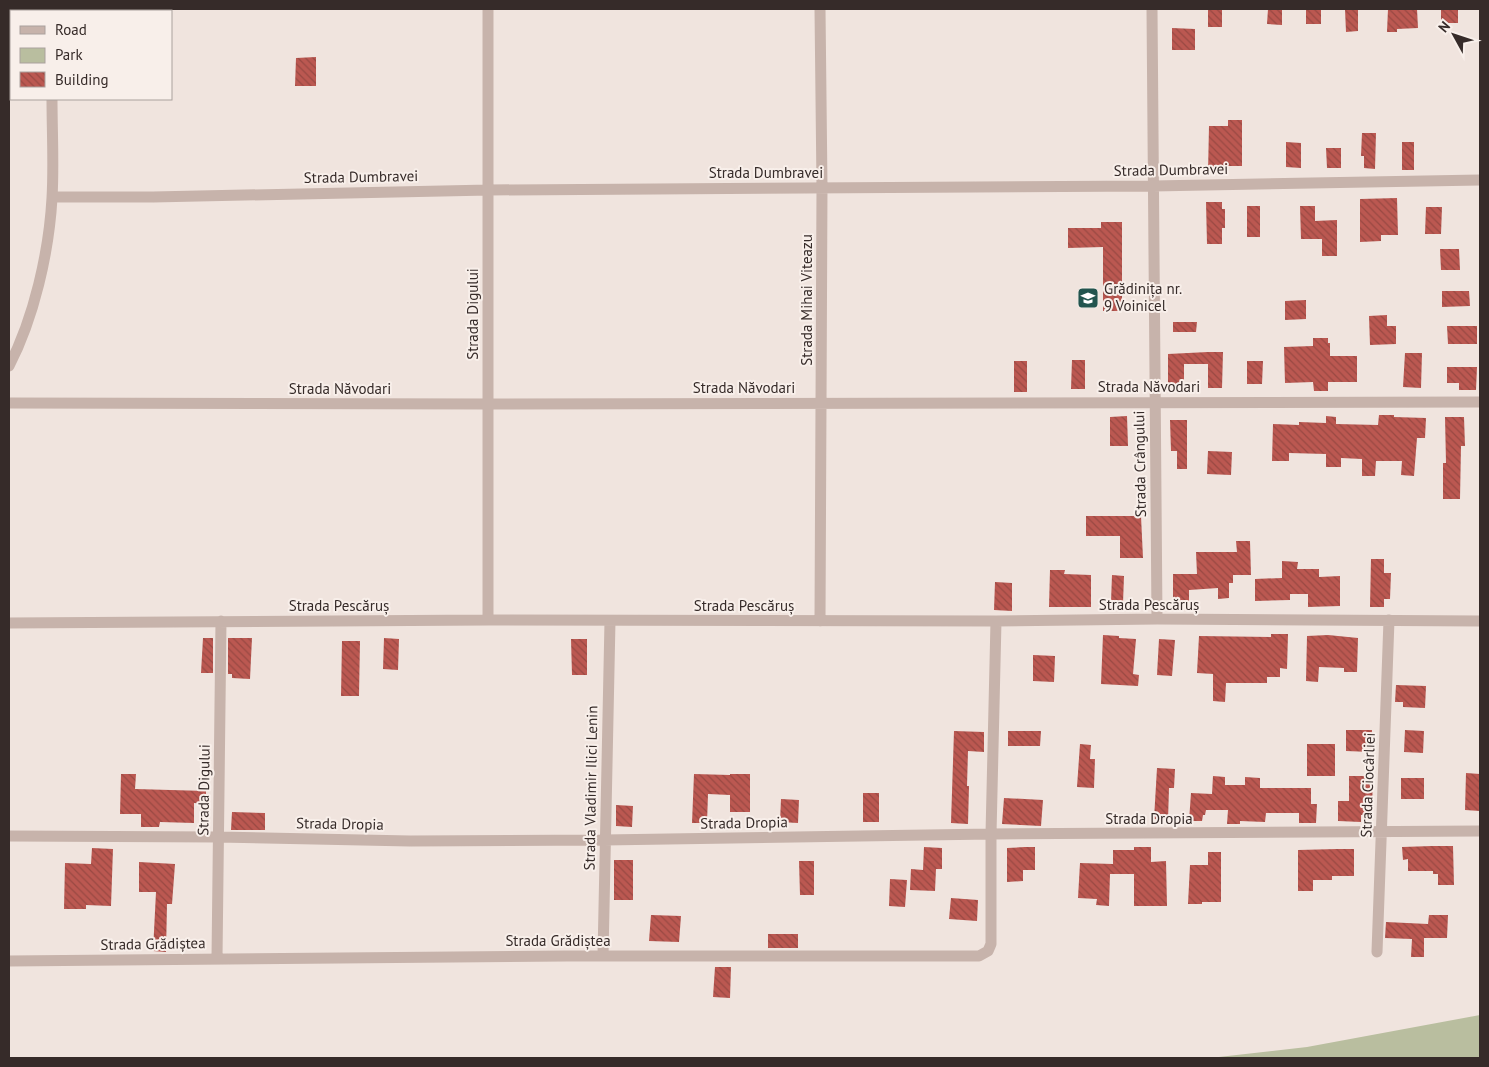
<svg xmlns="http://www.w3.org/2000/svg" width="1489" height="1067" font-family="'PT Sans',sans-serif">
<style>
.green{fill:#b9be9f}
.building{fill:url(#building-back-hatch)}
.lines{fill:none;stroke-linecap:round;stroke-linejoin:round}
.minor{stroke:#c7b3ab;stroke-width:11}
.labels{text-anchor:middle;stroke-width:4;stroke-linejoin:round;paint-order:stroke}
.street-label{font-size:15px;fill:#362b29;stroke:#f8efea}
.poi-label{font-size:15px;fill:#362b29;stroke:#f8efea;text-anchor:start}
</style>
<defs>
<pattern id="building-back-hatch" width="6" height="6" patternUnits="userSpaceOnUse" patternTransform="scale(1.25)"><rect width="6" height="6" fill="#bb5851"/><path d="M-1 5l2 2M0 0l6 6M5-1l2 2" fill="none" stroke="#994943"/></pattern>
</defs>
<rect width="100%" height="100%" fill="#f0e4de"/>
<path class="green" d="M1480,1015V1058H1210L1307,1047Z"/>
<path class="building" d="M1208,9H1222V27H1208Z
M1268,9H1282V25L1267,24Z
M1306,9H1321V24H1306Z
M1345,9H1358V31L1346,32Z
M1388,9H1417L1418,28L1397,29V32H1387Z
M1441,9H1458V23H1441Z
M1172,28L1195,29V50H1172Z
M316,57V86H295L296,58Z
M1228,120H1242V166H1222V173H1208L1209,126H1228Z
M1362,133H1376L1375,169L1364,168V156H1361Z
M1286,142L1301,143V168L1286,167Z
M1402,142H1414V170H1402Z
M1326,148H1341V168H1327Z
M1397,198L1398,235H1381V241L1360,242V199Z
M1206,202H1222V209H1225V228H1222V244H1207Z
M1247,206H1260V237H1247Z
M1300,206H1315V221L1337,220V256H1322V239H1301Z
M1426,207H1442L1441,234H1425Z
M1101,222H1122V311H1103V247L1068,248V228H1101Z
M1440,249H1459L1460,270H1441Z
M1442,291H1469L1470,306L1442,307Z
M1306,300V319L1285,320V301Z
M1387,315V326H1396V344L1370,345L1369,316Z
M1173,322H1197L1196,332H1173Z
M1447,326H1477V344H1448Z
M1313,338H1328V343H1330V356H1357V382H1328V391H1314L1313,382L1285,383L1284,347L1313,346Z
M1208,352H1223L1222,388H1208V364H1184V389H1168V354Z
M1405,353H1422L1421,388L1403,387Z
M1072,360H1085V389H1071Z
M1014,361H1027V392H1014Z
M1247,361H1263L1262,384H1247Z
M1447,367H1477L1476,390H1459V383H1447Z
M1379,415H1394V417L1426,418L1425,438H1417L1414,476L1401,475L1402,461H1376L1375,476H1362V459L1341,458V467H1326V454L1289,453V461H1272L1273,424L1299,425V422L1326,423V416L1336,417V424L1378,425Z
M1127,416L1128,446H1110V417Z
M1445,417H1464L1465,446H1461L1460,499H1443V463H1446Z
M1170,420H1187V469H1177V451H1171Z
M1208,451L1232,452L1231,475L1207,474Z
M1086,516H1141L1143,558H1120V536H1086Z
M1236,541H1250L1251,575H1233V583H1229V598L1218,599V588L1189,590V603H1173V574H1197L1196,552H1237Z
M1371,559H1384V573H1391L1390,599H1384V607H1370Z
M1282,561L1298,562L1297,569H1319V577L1340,576V606L1308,607V594H1290V600L1255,601V579L1282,578Z
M1050,570H1065L1064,574L1091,575V607H1049Z
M1112,575L1124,576L1123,603L1111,602Z
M995,582L1012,583V611L994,610Z
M1271,634H1288L1287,669L1280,668V677H1267V683H1226L1225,702L1213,701V674L1197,673L1199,636L1271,637Z
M1103,635L1119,636V638L1136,639L1133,674L1139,675L1138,686L1101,684Z
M1328,635L1358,638L1357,672H1344V668L1319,667L1318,682L1306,681L1307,636Z
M203,638H213V673H201Z
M228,638H252L250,679L232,678V674H228Z
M384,638L399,639L398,670L383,669Z
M571,639H587V675H572Z
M1159,639L1175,640L1172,676L1157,675Z
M342,641H360L359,696H341Z
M1033,655L1055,656L1054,682L1033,681Z
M1396,685L1426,686L1425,708L1403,707V702H1395Z
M1346,730H1372L1371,752L1346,751Z
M1405,730L1424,731L1423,753L1404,752Z
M954,731L984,732V752L968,751L967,786H969L968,824L951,823Z
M1008,731H1041L1040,746H1008Z
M1080,744L1091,745L1090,759H1095L1094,788L1077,787Z
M1307,744H1335V776H1307Z
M1157,768L1175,769L1174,788H1169L1168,820L1154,819Z
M1466,773L1480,774V811L1465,810Z
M121,774H136L135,789L206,791V804L194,803V823L160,822L159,827H141V814H120Z
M694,774L730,775V774H750V812H730V795L708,794L707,823H692Z
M1213,776L1225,777V785H1245V777L1260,778V788H1311V804H1317L1316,823H1299V813H1266L1265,822L1240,821V824H1227L1228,810H1206L1205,815H1203L1202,821H1189L1191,793L1212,794Z
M1349,776H1372L1373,815H1361V822L1338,821V801H1349Z
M1401,778H1424V799H1401Z
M863,793H879V822H863Z
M1004,798L1043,800L1041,826L1002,824Z
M781,799L799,800L798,823L780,822Z
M616,805L633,806L632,827L616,826Z
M232,812L265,813V830H231Z
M1432,846H1453L1454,885H1438V874H1433V871H1408V859L1403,860L1402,847Z
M924,847L942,848V869H936L935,891L910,890L911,869L923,870Z
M1025,847H1035V870H1023V881L1007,882V848Z
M1134,847H1151V862L1166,861L1167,906H1134V874H1110L1109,906L1096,905L1097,899L1078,898L1080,863L1113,864V850H1134Z
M92,848L113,849L111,906L86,905V909H64L65,863L91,864Z
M1337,849H1354V876H1332V880H1313V891H1298V850Z
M1208,852H1221V902H1202V904H1188L1190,865H1208Z
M614,860H633V900H614Z
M799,861H814V895H800Z
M139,862L175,864L172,904H167L166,952L153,951L156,892H139Z
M890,879L907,880L905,907L889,906Z
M951,898L978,900L977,921L949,919Z
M651,915L681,916L679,942L649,941Z
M1429,915H1448L1447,938H1424V957H1411L1412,939L1385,938L1386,922L1428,924Z
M768,934H798V948H768Z
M715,967H731L730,998L713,997Z"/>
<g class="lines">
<path class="minor" d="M820,9L822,187L820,621
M1152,9L1157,619
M52,11V9
M52,197H153L489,190L1153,186L1480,180
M9,366C34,318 49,252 52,198C54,165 52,132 52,99
M9,403L488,404L1480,402
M488,620V9
M9,623L488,620L996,621L1157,619L1480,621
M9,836L218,837L410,841L604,840L991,834L1480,831
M1377,952L1389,620
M603,956L610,621
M217,958L221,621
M9,961L566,956H979L988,951L991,944V834L996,621"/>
</g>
<defs>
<g id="school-square" transform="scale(1.125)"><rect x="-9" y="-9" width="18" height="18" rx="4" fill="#22544e" stroke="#f8efea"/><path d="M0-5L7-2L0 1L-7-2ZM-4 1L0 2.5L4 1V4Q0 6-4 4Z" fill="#fff"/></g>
</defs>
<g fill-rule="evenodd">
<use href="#school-square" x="1088" y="298"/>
</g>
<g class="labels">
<g class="street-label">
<text transform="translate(1171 170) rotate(-1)" y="5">Strada Dumbravei</text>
<text x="766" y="178">Strada Dumbravei</text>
<text transform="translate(361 177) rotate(-1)" y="5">Strada Dumbravei</text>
<text transform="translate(807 300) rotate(-90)" y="5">Strada Mihai Viteazu</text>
<text transform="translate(473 314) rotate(-90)" y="5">Strada Digului</text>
<text x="1149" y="392">Strada Năvodari</text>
<text x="744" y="393">Strada Năvodari</text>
<text x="340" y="394">Strada Năvodari</text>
<text transform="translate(1140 464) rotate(-91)" y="5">Strada Crângului</text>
<text x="1149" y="610">Strada Pescăruș</text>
<text x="339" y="611">Strada Pescăruș</text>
<text x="744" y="611">Strada Pescăruș</text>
<text transform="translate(1368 785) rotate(-88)" y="5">Strada Ciocârliei</text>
<text transform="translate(591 788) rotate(-89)" y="5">Strada Vladimir Ilici Lenin</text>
<text transform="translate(204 790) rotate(-89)" y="5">Strada Digului</text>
<text x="1149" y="824">Strada Dropia</text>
<text transform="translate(744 823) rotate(-1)" y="5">Strada Dropia</text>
<text transform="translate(340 824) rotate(1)" y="5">Strada Dropia</text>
<text x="558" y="946">Strada Grădiștea</text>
<text transform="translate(153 944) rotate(-1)" y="5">Strada Grădiștea</text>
</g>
<g class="poi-label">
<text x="1104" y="294">Grădinița nr.<tspan x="1104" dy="17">9 Voinicel</tspan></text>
</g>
</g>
<rect width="1489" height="1067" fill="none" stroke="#362b29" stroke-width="20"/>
<rect x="10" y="10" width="162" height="90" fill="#f8efea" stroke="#aaa19d"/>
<rect x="20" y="26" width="25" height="8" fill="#c7b3ab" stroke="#aaa19d"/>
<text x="55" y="35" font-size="15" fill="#362b29">Road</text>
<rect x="20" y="48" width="25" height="15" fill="#b9be9f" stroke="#aaa19d"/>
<text x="55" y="60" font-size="15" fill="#362b29">Park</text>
<rect x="20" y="72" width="25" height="15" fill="url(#building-back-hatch)" stroke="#aaa19d"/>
<text x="55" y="85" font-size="15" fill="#362b29">Building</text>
<g transform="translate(1454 35) rotate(310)" stroke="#f8efea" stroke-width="4" paint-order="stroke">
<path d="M0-4L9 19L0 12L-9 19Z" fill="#362b29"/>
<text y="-8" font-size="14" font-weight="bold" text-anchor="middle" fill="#362b29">N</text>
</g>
</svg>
